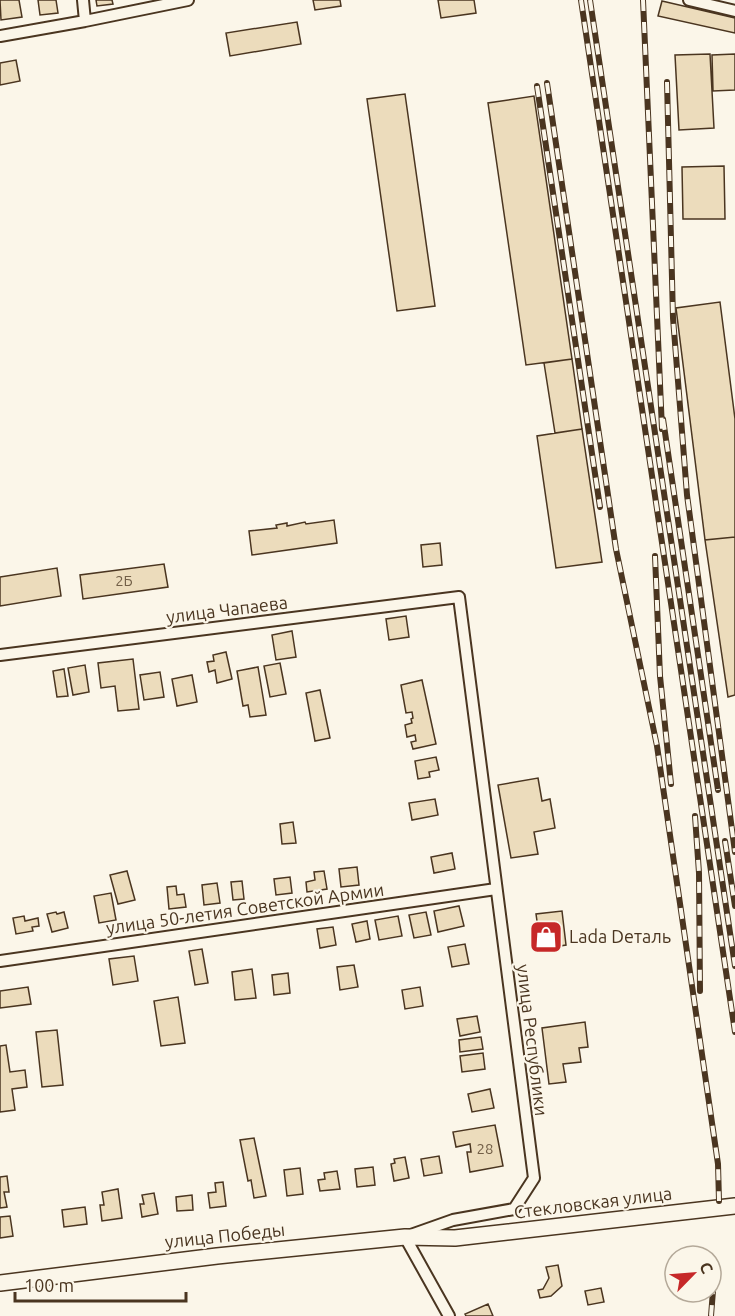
<svg xmlns="http://www.w3.org/2000/svg" width="735" height="1316" font-family="Ubuntu,sans-serif">
<style>
.building{fill:#ecdcbc;stroke:#4a3520;stroke-width:1.5}
.lines{fill:none;stroke-linecap:round;stroke-linejoin:round}
.street-casing{stroke:#4a3520;stroke-width:14}
.secondary-casing{stroke:#4a3520;stroke-width:18}
.street{stroke:#fbf6e9;stroke-width:10}
.secondary{stroke:#fbf6e9;stroke-width:15}
.rail-casing{stroke:#4a3520;stroke-width:6}
.rail{stroke:#fbf6e9;stroke-width:4;stroke-dasharray:11;stroke-linecap:butt}
.labels{text-anchor:middle;stroke-width:4.5;stroke-linejoin:round;paint-order:stroke}
.number-label{font-size:15px;fill:#725f47}
.street-label{font-size:18px;fill:#4a3520;stroke:#fbf6e9}
.poi-label{font-size:18px;fill:#4a3520;stroke:#fbf6e9;text-anchor:start}
</style>
<rect width="100%" height="100%" fill="#fbf6e9"/>
<path class="building" d="M0,0H19L22,17L1,20Z
M38,0H56L58,13L40,15Z
M96,0H112L113,4L97,6Z
M313,0H340L341,6L315,10Z
M438,0H474L476,13L441,18Z
M662,1L735,18V33L658,16Z
M297,22L301,44L230,56L226,33Z
M710,54L714,128L679,130L675,55Z
M735,54V90L713,91L712,55Z
M16,60L20,81L0,85V63Z
M405,94L435,306L397,311L367,99Z
M534,96L572,359L526,365L488,103Z
M724,166L725,219H683L682,167Z
M720,302L735,419V537L705,540L676,308Z
M572,359L582,429L555,433L544,363Z
M582,429L602,562L556,568L537,436Z
M334,520L337,543L252,555L249,531L277,528L276,525L287,523V526L305,522L306,524Z
M735,537V695L728,697L705,540Z
M440,543L442,565L423,567L421,545Z
M164,564L168,587L83,599L80,575Z
M57,568L61,596L0,606V577Z
M406,616L409,637L389,640L386,619Z
M292,631L296,657L276,660L272,635Z
M226,652L232,679L217,683L215,670L209,672L207,662L214,661L213,655Z
M133,659L139,709L118,711L115,686L101,688L98,663Z
M280,663L286,694L270,697L264,666Z
M85,665L89,692L73,695L68,668Z
M258,667L266,715L250,717L248,705L243,706L237,671Z
M64,669L68,696L57,697L53,671Z
M160,672L164,697L144,700L140,675Z
M192,675L197,702L177,706L172,679Z
M422,680L436,744L413,749L411,742L416,741L415,735L407,737L405,725L412,723L411,719L413,718L412,712L406,713L401,685Z
M320,690L330,738L315,741L306,693Z
M436,757L439,770L429,772L430,777L418,779L415,761Z
M538,778L542,801L550,799L555,828L534,832L538,854L511,858L498,785Z
M435,799L438,815L412,820L409,803Z
M293,822L296,843L282,844L280,824Z
M452,853L455,869L434,873L431,857Z
M357,867L359,885L341,887L339,869Z
M127,871L135,900L118,904L110,875Z
M324,871L327,889L307,892L306,882L315,880L314,872Z
M290,877L292,893L276,895L274,879Z
M242,881L244,899L233,900L231,882Z
M217,883L220,903L204,905L202,885Z
M176,886L177,895L184,894L186,907L169,909L167,887Z
M111,893L116,920L99,923L94,896Z
M459,906L464,926L438,932L434,911Z
M562,911L566,945L541,949L536,914Z
M56,912L57,914L64,912L68,928L52,932L47,914Z
M426,912L431,935L414,938L409,915Z
M24,916L25,921L38,918L39,926L32,927L33,931L16,934L13,918Z
M398,916L402,936L379,940L375,920Z
M367,921L370,939L356,942L352,924Z
M333,927L336,945L320,948L317,929Z
M465,944L469,964L452,967L448,947Z
M202,949L208,983L195,985L189,951Z
M134,956L138,981L113,985L109,959Z
M354,965L358,987L340,990L337,967Z
M252,969L256,998L235,1000L232,972Z
M288,973L290,993L274,995L272,975Z
M28,987L31,1004L0,1008V991Z
M420,987L423,1006L405,1009L402,990Z
M178,997L185,1043L161,1046L154,1001Z
M477,1016L480,1032L460,1036L457,1019Z
M585,1022L588,1047L579,1048L581,1062L563,1064L566,1082L549,1084L542,1028Z
M57,1030L63,1085L42,1087L36,1032Z
M481,1037L483,1049L460,1052L459,1040Z
M6,1045L10,1072L25,1070L27,1087L12,1089L15,1110L0,1112V1046Z
M483,1053L485,1069L462,1072L460,1056Z
M490,1089L494,1108L472,1112L468,1094Z
M495,1125L503,1166L470,1172L467,1152H471L470,1144L456,1147L453,1132Z
M254,1138L266,1196L254,1198L251,1180L248,1181L240,1140Z
M439,1156L442,1173L424,1176L421,1159Z
M405,1157L409,1178L394,1181L391,1164L395,1163L394,1159Z
M373,1167L375,1185L357,1187L355,1169Z
M300,1168L303,1194L287,1196L284,1170Z
M337,1171L340,1189L320,1191L318,1180L325,1179L324,1173Z
M7,1176L9,1192H4L7,1207L0,1208V1177Z
M223,1182L226,1206L210,1208L208,1193L216,1192L215,1183Z
M118,1189L122,1218L102,1221L100,1205H104L102,1192Z
M154,1193L158,1214L142,1217L140,1204H144L142,1195Z
M192,1195L193,1210L177,1211L176,1197Z
M85,1207L87,1224L64,1227L62,1210Z
M10,1216L13,1236L0,1238V1217Z
M558,1265L562,1286L551,1296L540,1298L538,1290L543,1289L549,1278L546,1267Z
M601,1288L604,1302L588,1305L585,1291Z
M488,1304L493,1316H466L465,1314Z"/>
<g class="lines">
<g class="street-casing">
<path id="street" d="M83,0L85,21
M689,0L735,11
M0,36L85,21L188,0
M0,655L459,597L534,1178L514,1209L453,1220L405,1237L449,1316
M0,961L496,889"/>
</g>
<g class="secondary-casing">
<path id="secondary" d="M0,1283L217,1256L405,1237L455,1238L735,1206"/>
</g>
<use href="#street" class="street"/>
<use href="#secondary" class="secondary"/>
<g class="rail-casing">
<path id="rail" d="M581,0L735,1032
M590,0L735,966
M643,0L662,429
M667,82L673,318L687,495L735,852
M547,83L616,549L657,746L718,1164L719,1201
M537,86L600,507
M663,419L718,790
M655,556L660,676L671,784
M695,816L699,873L700,991
M725,841L735,906
M711,1316L714,1278"/>
</g>
<use href="#rail" class="rail"/>
</g>
<defs>
<g id="shop-square" transform="scale(1.725)"><rect x="-9" y="-9" width="18" height="18" rx="4" fill="#c62828" stroke="#fbf6e9"/><path d="M-5-2.5h2.3a2.7 3.5 0 0 1 5.4 0H5L5.5 6h-11ZM-1.5-2.5h3a1.5 2.3 0 0 0-3 0Z" fill="#fff"/></g>
</defs>
<g fill-rule="evenodd">
<use href="#shop-square" x="546" y="937"/>
</g>
<g class="labels">
<g class="number-label">
<text x="124" y="586">2Б</text>
<text x="485" y="1154">28</text>
</g>
<g class="street-label">
<text transform="translate(227 610) rotate(-7)" y="6">улица Чапаева</text>
<text transform="translate(245 909) rotate(-8)" y="6">улица 50-летия Советской Армии</text>
<text transform="translate(532 1040) rotate(83)" y="6">улица Республики</text>
<text transform="translate(593 1203) rotate(-7)" y="6">Стекловская улица</text>
<text transform="translate(225 1236) rotate(-6)" y="6">улица Победы</text>
</g>
<g class="poi-label">
<text x="569" y="943">Lada Dеталь</text>
</g>
</g>
<g transform="translate(693 1274) rotate(65)"><circle r="28" fill="#fbf6e9" stroke="#b4a999" stroke-width="1.5"/>
<path d="M0-4.5L10 22L0 15L-10 22Z" fill="#c62828"/>
<text y="-9" font-size="16" font-weight="bold" text-anchor="middle" fill="#4a3520">С</text>
</g>
<path d="M15 1292v9h171v-9" fill="none" stroke="#4a3520" stroke-width="3"/>
<text x="24" y="1292" font-size="18" fill="#4a3520" stroke="#fbf6e9" stroke-width="4.5" paint-order="stroke">100 m</text>
</svg>
